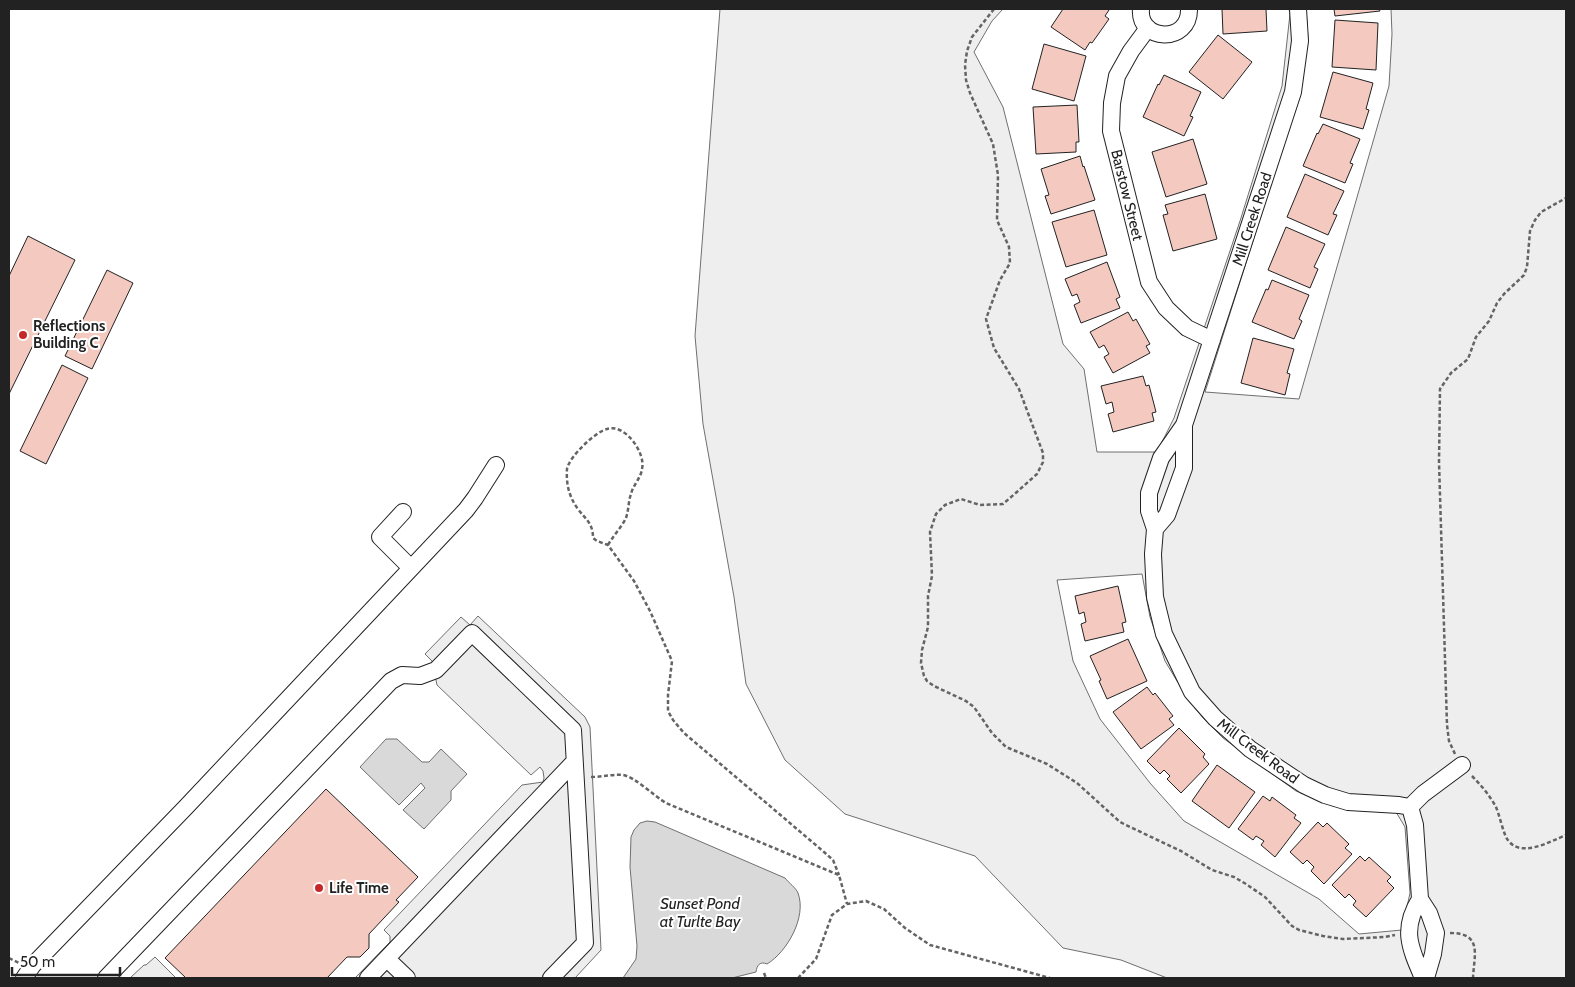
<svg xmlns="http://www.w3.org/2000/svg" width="1575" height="987" font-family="Cabin,sans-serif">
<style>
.green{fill:#eee;stroke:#6f6f6f;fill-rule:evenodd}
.parking{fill:#ededed;stroke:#6f6f6f}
.water{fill:#d9d9d9;stroke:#6f6f6f}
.building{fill:#f3c9c0;stroke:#222}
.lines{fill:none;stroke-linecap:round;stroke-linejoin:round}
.minor-casing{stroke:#222;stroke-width:18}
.path{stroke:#646464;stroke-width:2.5;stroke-dasharray:4 2.5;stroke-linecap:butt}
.minor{stroke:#fff;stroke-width:16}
.poi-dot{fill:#c62828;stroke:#fff;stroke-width:2}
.labels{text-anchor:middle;stroke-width:4;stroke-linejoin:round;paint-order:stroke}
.street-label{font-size:15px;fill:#222;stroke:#fff}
.poi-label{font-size:15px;font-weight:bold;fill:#222;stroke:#fff;text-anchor:start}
.water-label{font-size:16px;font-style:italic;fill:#222;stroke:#fff}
</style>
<rect width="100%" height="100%" fill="#fff"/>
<path class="green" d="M720,9H1003L992,21L974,52L1003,107L1063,344L1084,369L1097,452H1157L1174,418L1240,221L1282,86L1290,14L1289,9H1306L1308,38L1301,81L1287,134L1205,392L1299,399L1389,86L1392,34L1391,9H1566V978H1167L1121,960L1063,948L975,856L845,814L785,760L746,684L734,597L703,424L695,336ZM1142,574L1150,617L1165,661L1189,701L1204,719L1223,738L1296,791L1333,806L1396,812L1405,827L1410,893L1402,930L1359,934L1319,899L1184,821L1150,783L1100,719L1073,661L1057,580Z"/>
<path class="parking" d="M478,616L585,717L590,727L601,950L575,978H355L390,942V936L384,930L522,785L543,782L544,778L543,771L540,767L531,775L437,685L432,661L425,654L461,617L470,625Z
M155,957L176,978H130L144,965H146Z"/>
<path class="water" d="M386,739H397L422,762H429L441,749L467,774L451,791V800L424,829L403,810L425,788L421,783L399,805L360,767Z
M647,821L655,822L785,878C789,883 796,888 798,893C807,917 787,952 767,964C760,961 757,965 756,972L732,978H623L636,959L637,946L630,867L631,837L634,830L640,823Z"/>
<path class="building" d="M1063,9H1107L1109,10L1105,16L1109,19L1092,43L1090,42L1085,50L1051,27Z
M1222,9H1266L1267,31L1223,34Z
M1334,9H1379L1380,11L1335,16Z
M1335,20L1378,23L1376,70L1332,67Z
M1218,35L1252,62L1223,99L1189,72Z
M1044,44L1086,56L1074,101L1032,89Z
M1333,72L1373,83L1366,109L1369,110L1363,129L1320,117Z
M1164,75L1201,92L1190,116L1193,117L1184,136L1143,117L1158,84L1159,85Z
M1077,105L1079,142H1076V152L1036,154L1033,107Z
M1323,124L1360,139L1350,163L1353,164L1345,183L1303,166L1317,133L1318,134Z
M1193,139L1207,184L1166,197L1152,152Z
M1080,156L1083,167L1084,166L1095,200L1051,214L1045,196L1049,195L1041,169Z
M1305,174L1344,191L1333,214L1337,215L1328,235L1287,217Z
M1205,194L1217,239L1173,251L1163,215L1168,214L1165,205Z
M1094,210L1107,255L1066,267L1052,222Z
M1286,227L1325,244L1314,267L1318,269L1310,288L1268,270Z
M28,236L75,260L9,394V276Z
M1107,262L1120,297L1116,299L1120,308L1081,323L1074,305L1080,302L1077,294L1072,296L1065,279Z
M107,270L133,283L92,369L65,356Z
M1272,280L1309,295L1299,319L1302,321L1294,339L1252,322L1266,289L1268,290Z
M1128,312L1133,321L1136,319L1150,344L1146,346L1150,353L1113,373L1104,357L1109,354L1104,345L1099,348L1090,332Z
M1253,338L1294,349L1287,373L1290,374L1285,395L1241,383Z
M62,365L88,378L46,464L20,451Z
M1143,376L1146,386L1149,385L1156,412L1152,413L1154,421L1113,432L1108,414L1114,412L1112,402L1106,404L1101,386Z
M1118,586L1126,622L1122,623L1124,632L1085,641L1081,624L1086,622L1084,612L1079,614L1075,596Z
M1128,639L1147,681L1107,699L1099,681L1101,680L1090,656Z
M1147,687L1153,695L1155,693L1173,716L1169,719L1174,725L1141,749L1113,712Z
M1179,728L1205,754L1203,757L1209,764L1181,793L1167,779L1170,776L1164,770L1160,774L1147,761Z
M1217,765L1255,792L1229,828L1192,801Z
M326,789L418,877L396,900L399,902L369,934V948L360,957H347L327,978H186L165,958Z
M1263,796L1270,801L1272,797L1296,815L1294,818L1301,823L1275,857L1261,845L1264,841L1256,836L1253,840L1238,829Z
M1318,822L1323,827L1327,823L1349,844L1345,848L1352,854L1324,884L1311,871L1314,867L1307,860L1303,864L1290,852Z
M1360,856L1365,861L1369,857L1391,877L1387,881L1394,888L1366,917L1353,905L1356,901L1349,894L1345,898L1332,885Z"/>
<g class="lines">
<g class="minor-casing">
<path id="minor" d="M1141,9C1138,42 1190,44 1189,9
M1148,28L1131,51L1117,76L1112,103L1111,131L1149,282L1166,308L1187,328L1212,340
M1184,425L1161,458L1149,493V511L1155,529L1153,554L1155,597L1164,634L1192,692L1215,718L1250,749L1304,785L1325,795L1348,802L1399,805L1410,807L1415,825L1420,899L1429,913L1436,933L1433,954L1426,978
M403,512L380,537L411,568
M1155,529L1167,515L1184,468V425L1293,92L1300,41L1298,9
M1410,807L1423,794L1462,765
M1420,899C1401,929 1410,948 1423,978
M387,959L407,978
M24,978L33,965L186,807L466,510L475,498L496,465
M106,978L391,681L402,675L420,676L436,670L472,633L573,730L585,943L551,978
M368,978L574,762"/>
</g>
<path class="path" d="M994,9L972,37L967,51L965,65L966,80L970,93L993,144L998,175L997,220L1009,247L1010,263L1000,280L986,319L994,348L1019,389L1043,453V462L1037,474L1018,491L1003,504L980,505L961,499L945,505L936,514L930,532L932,576L928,596V627L922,650L921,663L924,676L927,681L934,686L966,701L974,707L992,733L1006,747L1047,764L1077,783L1120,822L1130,827L1181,851L1212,870L1234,877L1246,884L1265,897L1292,926L1299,930L1323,936L1343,939L1385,937L1395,935
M608,545C613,536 620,529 625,520C629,512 628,502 631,494C633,485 641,478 642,469C646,453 625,423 607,429C595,432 569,457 567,469C566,484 569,497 578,509C586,520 593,523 593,538L597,541L608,545L634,581L650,611L672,661L668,695V711L673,720L684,733L824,852L833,860L839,875
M1455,754L1449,741L1447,725L1439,462L1440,389L1451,373L1468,359L1476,337L1489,321L1497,303L1504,294L1524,275L1527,267L1530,231L1535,220L1541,212L1566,198
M1472,776C1481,785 1490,796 1496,807C1500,817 1502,828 1506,837C1518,860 1549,842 1566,835
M591,777C602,777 612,774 623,775C635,777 654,796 666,803L839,875L847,904
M1450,933C1483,933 1474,955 1473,978
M9,958L19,963
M764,973L766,978
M798,978L816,959L832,915L847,904L866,901L884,909L905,928L930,945L1050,978"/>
<use href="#minor" class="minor"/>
</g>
<g class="poi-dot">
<circle cx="23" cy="335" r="5"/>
<circle cx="319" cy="888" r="5"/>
</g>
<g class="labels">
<g class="street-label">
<text transform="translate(1127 195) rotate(76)" y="5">Barstow Street</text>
<text transform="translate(1252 219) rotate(-72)" y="5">Mill Creek Road</text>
<text transform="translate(1258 751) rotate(37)" y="5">Mill Creek Road</text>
</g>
<g class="poi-label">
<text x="33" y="331">Reflections<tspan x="33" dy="17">Building C</tspan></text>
<text x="329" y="893">Life Time</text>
</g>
<g class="water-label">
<text x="700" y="909">Sunset Pond<tspan x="700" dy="18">at Turlte Bay</tspan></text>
</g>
</g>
<rect width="1575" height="987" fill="none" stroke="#222222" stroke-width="20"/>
<path d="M12 967v8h108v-8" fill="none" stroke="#222222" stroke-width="2.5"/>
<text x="20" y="967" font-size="15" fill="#222222" stroke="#ffffff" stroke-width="4" paint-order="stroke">50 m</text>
</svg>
